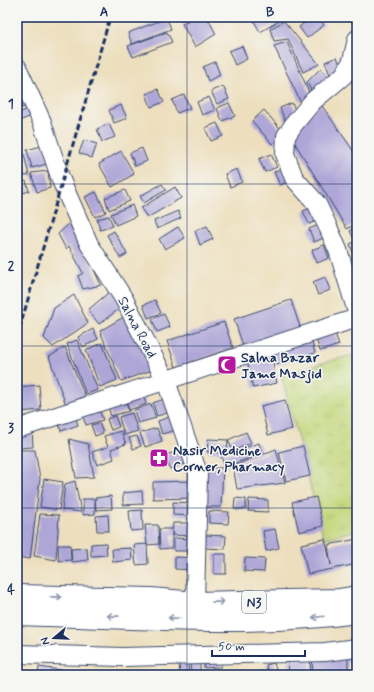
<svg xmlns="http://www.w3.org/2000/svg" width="374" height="692" font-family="Mynerve,sans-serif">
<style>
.park{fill:url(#park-tufts);stroke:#6e826b}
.building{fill:#aea6d7}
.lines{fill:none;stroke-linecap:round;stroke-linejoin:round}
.minor-casing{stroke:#3a496c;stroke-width:20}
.highway-casing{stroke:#3a496c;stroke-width:24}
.minor{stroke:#fff;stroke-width:18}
.highway{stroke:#fff;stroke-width:22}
.rail{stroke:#1b2f5e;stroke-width:3;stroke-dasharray:6 3;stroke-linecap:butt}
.oneway{stroke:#8d97ae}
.grid{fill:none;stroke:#1b2f5e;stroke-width:1;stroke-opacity:0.55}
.labels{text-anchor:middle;stroke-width:3;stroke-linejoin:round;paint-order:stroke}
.shield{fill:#f6f6f2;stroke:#5d6b8a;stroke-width:1}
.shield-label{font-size:13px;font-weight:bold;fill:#1b2f5e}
.street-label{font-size:14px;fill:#1b2f5e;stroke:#f6f6f2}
.poi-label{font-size:14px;font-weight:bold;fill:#1b2f5e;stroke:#f6f6f2;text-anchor:start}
.neatline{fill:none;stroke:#1b2f5e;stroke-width:1.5}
.grid-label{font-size:13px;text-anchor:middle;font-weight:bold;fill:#1b2f5e}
</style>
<defs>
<pattern id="park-tufts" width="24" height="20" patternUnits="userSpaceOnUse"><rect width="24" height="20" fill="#c2d578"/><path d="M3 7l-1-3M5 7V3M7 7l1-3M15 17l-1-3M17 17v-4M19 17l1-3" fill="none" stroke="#a6b76a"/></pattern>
</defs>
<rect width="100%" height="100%" fill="#f6f6f2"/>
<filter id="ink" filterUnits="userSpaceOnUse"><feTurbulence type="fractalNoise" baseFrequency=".025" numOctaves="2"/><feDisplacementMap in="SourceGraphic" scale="8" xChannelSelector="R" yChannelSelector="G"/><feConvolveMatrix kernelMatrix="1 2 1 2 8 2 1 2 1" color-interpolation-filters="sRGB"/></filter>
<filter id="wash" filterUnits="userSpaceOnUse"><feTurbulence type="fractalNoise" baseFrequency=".012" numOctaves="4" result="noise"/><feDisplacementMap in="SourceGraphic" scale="16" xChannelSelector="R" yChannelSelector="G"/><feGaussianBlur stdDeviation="0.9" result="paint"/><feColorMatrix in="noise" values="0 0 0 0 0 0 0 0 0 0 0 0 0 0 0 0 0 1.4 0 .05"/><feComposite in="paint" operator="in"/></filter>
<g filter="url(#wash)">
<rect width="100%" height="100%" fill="#eddfbd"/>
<path class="park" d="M357,354V530L324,539L281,374Z"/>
<g id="blocks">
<path class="building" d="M194,17H207L216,34L195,47L182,24Z
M252,17H276L279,21L260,32Z
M312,17H318L324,25L307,38L299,27Z
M167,18L171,29L132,44L128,33Z
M284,21L319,64L303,72L288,39L274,41L270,29Z
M167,32L172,42L133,57L128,46Z
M287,42L312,99L300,101L274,46Z
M242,46L247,59L235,65L229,51Z
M337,57L342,70L330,75L325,62Z
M215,62L220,75L208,81L203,67Z
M321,68L333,82L314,96L307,82Z
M17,83L32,104L22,108L17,96Z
M223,86L229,99L217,104L211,91Z
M158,89L164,102L151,107L146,94Z
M184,95L190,108L177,113L172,100Z
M209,97L215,110L202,115L197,102Z
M229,103L235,116L222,121L217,108Z
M292,103L298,116L285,121L280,108Z
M320,103L357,156V223L347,229L290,135Z
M121,105L127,118L114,123L109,110Z
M32,107L36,114L17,122V114Z
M264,110L284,133L272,144L252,121Z
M217,123L223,136L211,141L205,128Z
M109,124L115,137L102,142L97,129Z
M84,140L97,144L92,158L79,153Z
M45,145L50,163L32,168L27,150Z
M142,148L147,161L135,166L130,153Z
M23,151L29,175L17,178V153Z
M121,151L134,174L112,187L99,164Z
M271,154L277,167L265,172L259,159Z
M287,166L292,180L280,185L274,172Z
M237,169L242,182L230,187L225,174Z
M48,171L50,188L37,192L31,173Z
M26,181L29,191L17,195V184Z
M162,184L166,190L144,203L140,196Z
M175,187L181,198L147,218L141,208Z
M125,190L130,201L109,210L105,198Z
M96,192L106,212L95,217L85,197Z
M132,205L136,216L116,225L111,214Z
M315,206L321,219L309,224L303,211Z
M178,211L181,218L157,229L154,221Z
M109,216L113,226L100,230L97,219Z
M72,221L101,285L83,289L78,276L83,273L69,246L66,249L58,234Z
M17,224L20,236L17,238Z
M321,224L326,237L314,242L309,229Z
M207,226L213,239L200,245L195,231Z
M178,227L185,238L165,249L159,239Z
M357,227V237L354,239L350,231Z
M114,231L127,254L120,258L107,235Z
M357,241V263L350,244Z
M324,245L329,258L317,263L312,250Z
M325,277L330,290L318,295L313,282Z
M114,288L123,306L99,324L88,310Z
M74,295L88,323L53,347L44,338L54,308Z
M155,300L161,313L148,318L143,305Z
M291,300L300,327L243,346L234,319Z
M164,314L170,327L157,332L152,319Z
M127,315L155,369L121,381L100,331Z
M224,322L233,348L176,367L167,341Z
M93,329L98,339L83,347L78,337Z
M335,333L339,345L320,351L316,339Z
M311,339L315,353L276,365L271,352Z
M77,340L98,390L86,394L67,344Z
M102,343L117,380L100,387L86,350Z
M65,347L85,396L66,405L49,357Z
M271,354L277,383L253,388L247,359Z
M39,385L41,410L19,412L17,387Z
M142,391L146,404L129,410L125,396Z
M124,397L129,411L111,416L107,403Z
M170,397L174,411L157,416L153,403Z
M285,400L292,429L268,435L261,406Z
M151,404L156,418L138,423L134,410Z
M98,406L103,420L86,425L81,412Z
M74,412L78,425L61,431L57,418Z
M132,413L138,431L124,435L119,417Z
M175,415L179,429L162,434L158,421Z
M115,416L119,427L111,430L107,419Z
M99,423L103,433L95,436L91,425Z
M32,427L33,447L17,448V430Z
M157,428L162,441L145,447L140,433Z
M121,431L126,444L111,449L114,459L97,465L92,452L108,447L104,436Z
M246,432L251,443L233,451L228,440Z
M137,436L141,446L133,449L129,438Z
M69,439L88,444L94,477L76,478Z
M208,439L228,440L227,453L207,452Z
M259,443L262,453L225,467L221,456Z
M303,446L310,476L286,481L279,452Z
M276,449L285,483L237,489L233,466Z
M17,450H35L40,479L30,559L17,557Z
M183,450L187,463L170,469L165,455Z
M206,468H223L221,507H206Z
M44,479L63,482L59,510L40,507Z
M75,481L81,512L62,510L65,484Z
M191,481L192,498L153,499V482Z
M142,491L143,504L123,505V493Z
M111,496L112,509L96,510L95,498Z
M316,497L323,526L299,532L292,502Z
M235,498L246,499V509H234Z
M83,499H95V514L83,515Z
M249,499L268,500V512L248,511Z
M173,502L193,503L192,516L173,515Z
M142,510L143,530L131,531L129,511Z
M209,511L229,512L228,524L209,523Z
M40,514L59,515L56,560L34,556Z
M108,515L109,531H97L96,516Z
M173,523H193L192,536L172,535Z
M145,525H158L159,544L147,545Z
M159,529H172V548L160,549Z
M275,529L279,548L266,551L263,531Z
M206,535L226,536L225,549L205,548Z
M174,538L194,539L193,551H174Z
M325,539L331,565L328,545L357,539V564L308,574L301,544Z
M106,543L107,555L91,556V544Z
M147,544L148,564L136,565L134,545Z
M58,545H70L71,560L59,561Z
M87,548L88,560L72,562L71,549Z
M131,548L132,560L113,562L112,549Z
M214,554H226V574H214Z
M175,557L195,558L194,570L175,569Z
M245,558L265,559L264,572L244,571Z
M357,650V669H355L351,652Z
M348,657V675H313L312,658Z
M204,658H221V667L204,668Z
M310,658L311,675H289L288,660Z
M199,659L201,675H191L190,660Z
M188,663L189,675H180L179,664Z
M274,663L278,675H268L266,665Z
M39,667L67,671V675H38Z
M262,671L264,675H254L253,673Z
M160,672V675H151V673Z"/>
</g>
</g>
<g filter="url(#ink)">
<use href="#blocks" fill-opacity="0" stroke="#3a496c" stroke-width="1"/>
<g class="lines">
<g class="minor-casing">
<path id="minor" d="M357,39L352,61L344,75L313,101L294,124L286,136L285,154L294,178L317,204L328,227L338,250L357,312
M17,67L42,122L61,180L89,244L124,299L166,381L198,473L195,603
M17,429L357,318
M17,654L123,657L325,652L357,648"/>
</g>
<g class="highway-casing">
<path id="highway" d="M17,596L151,599L195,603L339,600L357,597
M17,614C129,617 246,627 357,612"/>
</g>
<use href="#minor" class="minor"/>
<use href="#highway" class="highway"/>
<path class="rail" d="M17,337L110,17"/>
</g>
<defs><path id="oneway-shaft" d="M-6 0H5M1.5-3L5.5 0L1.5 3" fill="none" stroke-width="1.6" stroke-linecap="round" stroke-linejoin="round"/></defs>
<g class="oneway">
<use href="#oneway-shaft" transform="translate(56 597) rotate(1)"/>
<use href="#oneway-shaft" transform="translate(218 602) rotate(-1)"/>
<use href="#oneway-shaft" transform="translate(113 616) rotate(-179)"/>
<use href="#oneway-shaft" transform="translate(318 617) rotate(173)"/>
<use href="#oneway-shaft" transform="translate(174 618) rotate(-178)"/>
</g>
</g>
<path class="grid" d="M187,17V675M17,184H357M17,346H357M17,508H357"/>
<defs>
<g id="mosque-square" transform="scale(1)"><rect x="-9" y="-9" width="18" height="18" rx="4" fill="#b5179e" stroke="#f6f6f2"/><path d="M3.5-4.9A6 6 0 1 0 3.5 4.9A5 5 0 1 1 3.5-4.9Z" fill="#fff"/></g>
<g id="pharmacy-square" transform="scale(1)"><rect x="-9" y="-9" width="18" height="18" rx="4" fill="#b5179e" stroke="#f6f6f2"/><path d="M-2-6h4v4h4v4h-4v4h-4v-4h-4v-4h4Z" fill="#fff"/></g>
</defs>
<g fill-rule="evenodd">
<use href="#mosque-square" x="227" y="365"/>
<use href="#pharmacy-square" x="159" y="458"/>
</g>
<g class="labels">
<rect class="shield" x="242" y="591" width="24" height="22" rx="3"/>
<g class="shield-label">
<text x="254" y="607">N3</text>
</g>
<g class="street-label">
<text transform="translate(138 327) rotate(62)" y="5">Salna Road</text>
</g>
<g class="poi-label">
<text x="241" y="362">Salna Bazar<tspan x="241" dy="16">Jame Masjid</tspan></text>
<text x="173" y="455">Nasir Medicine<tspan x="173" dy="16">Corner, Pharmacy</tspan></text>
</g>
</g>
<rect width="374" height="692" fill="none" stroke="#f6f6f2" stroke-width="44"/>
<g transform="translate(54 638) rotate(251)" stroke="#f6f6f2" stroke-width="3" paint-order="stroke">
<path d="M0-3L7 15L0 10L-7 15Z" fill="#1b2f5e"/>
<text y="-6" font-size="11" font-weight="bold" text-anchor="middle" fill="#1b2f5e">N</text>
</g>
<path d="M212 650v6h93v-6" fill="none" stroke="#1b2f5e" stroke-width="2"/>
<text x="218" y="650" font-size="12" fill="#1b2f5e" stroke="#f6f6f2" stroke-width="3" paint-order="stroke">50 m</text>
<rect x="22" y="22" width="330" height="648" class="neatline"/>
<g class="grid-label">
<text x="104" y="16">A</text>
<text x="270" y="16">B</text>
<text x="11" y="108">1</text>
<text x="11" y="270">2</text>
<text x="11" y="432">3</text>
<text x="11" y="594">4</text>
</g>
</svg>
